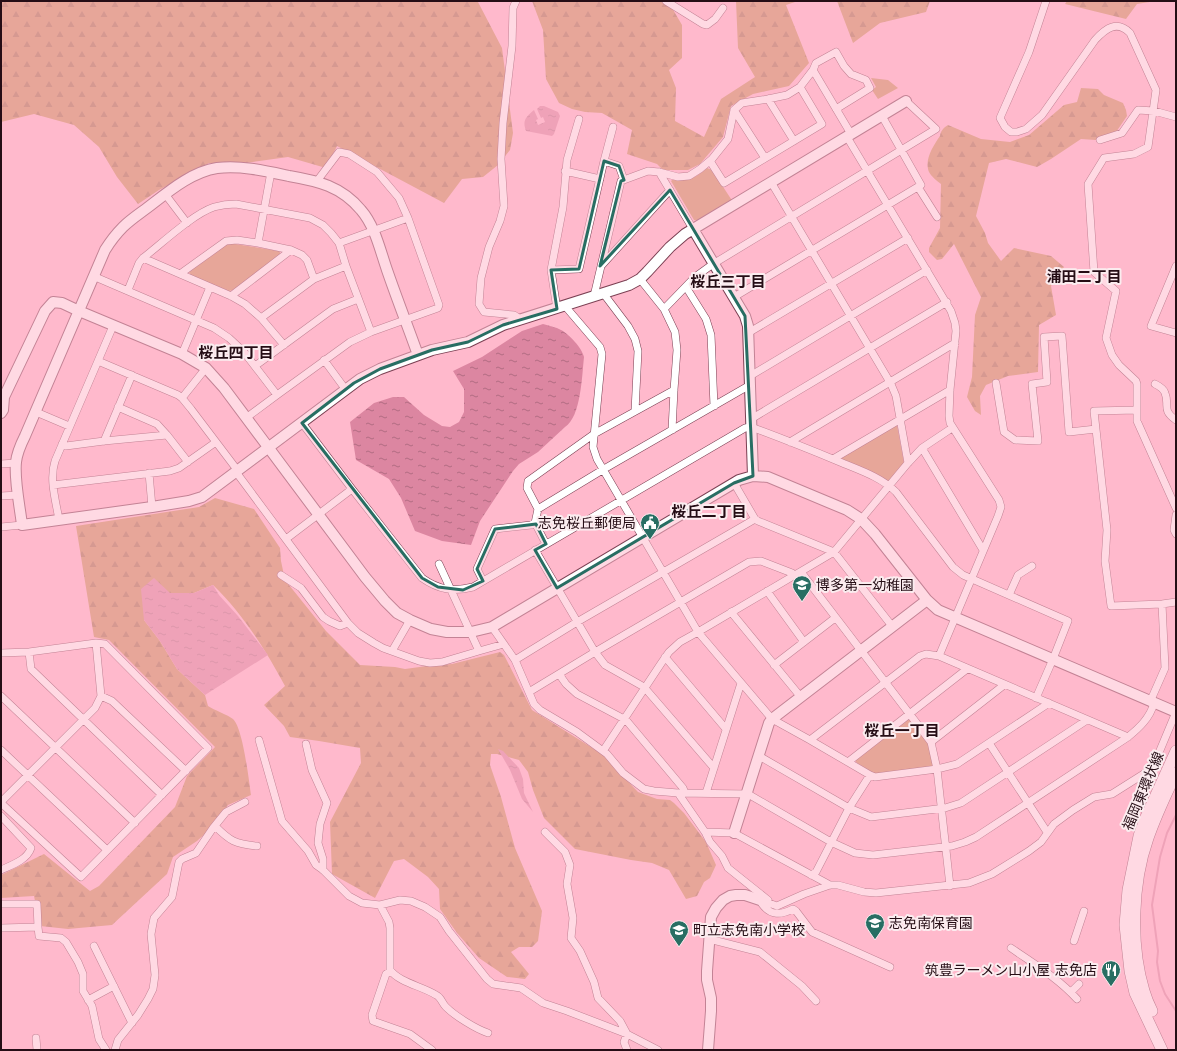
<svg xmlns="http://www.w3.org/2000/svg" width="1177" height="1051" font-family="'Work Sans','Noto Sans JP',sans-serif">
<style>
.green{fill:#ca8e5c}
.forest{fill:url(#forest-firs)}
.water{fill:url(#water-ripples)}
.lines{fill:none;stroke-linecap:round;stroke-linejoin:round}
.stream{stroke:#dc86a1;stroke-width:2}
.street-casing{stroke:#7b4053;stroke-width:8}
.secondary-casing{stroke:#7b4053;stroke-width:12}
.primary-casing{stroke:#7b4053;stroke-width:12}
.street{stroke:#fff;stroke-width:7}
.secondary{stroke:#fff;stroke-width:10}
.primary{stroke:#fff;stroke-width:11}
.marked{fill:none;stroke:#286e63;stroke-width:3;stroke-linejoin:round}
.labels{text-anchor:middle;stroke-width:4;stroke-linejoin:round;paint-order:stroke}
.poi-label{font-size:14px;fill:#250d15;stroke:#fbecef;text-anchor:start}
.street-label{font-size:14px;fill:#250d15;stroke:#fbecef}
.neighbourhood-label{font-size:15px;font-weight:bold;fill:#250d15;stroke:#fbecef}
</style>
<defs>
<pattern id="forest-firs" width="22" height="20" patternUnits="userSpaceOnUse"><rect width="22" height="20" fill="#ca8e5c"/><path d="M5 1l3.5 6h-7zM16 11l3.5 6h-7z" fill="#a4724b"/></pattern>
<pattern id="water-ripples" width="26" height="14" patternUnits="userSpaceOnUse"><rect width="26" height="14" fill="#dc86a1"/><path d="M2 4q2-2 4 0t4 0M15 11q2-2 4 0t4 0" fill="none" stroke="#b26c82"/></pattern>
</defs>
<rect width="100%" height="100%" fill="#ffb9cc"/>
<path class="green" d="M871,78L888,80L898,88L878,99L872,90L876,87Z
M707,168L712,170L733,202L700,221L694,220L671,181C675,178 676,180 680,180C691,181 700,174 707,168Z
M229,243L279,251L281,254L233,290L229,291L191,276L189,272Z
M897,425L904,463L888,482L839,459Z
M909,719L911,720L929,743L933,766L875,774L857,763L854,759Z"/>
<path class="forest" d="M1,1H482L478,2L502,48L513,133L510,150L498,165L483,177L462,179L444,203L337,146L326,168L288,157L246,163H209L159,190L138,204L117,177L99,147L74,125L34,114L1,122Z
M532,1H668L682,25V58L669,70L676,88L675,121L704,137L721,99L755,77L738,48L736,1H798L786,5L809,63L789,86L753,94L731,106L723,137L700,164L688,170H663L657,164L627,154L632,130L602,113L585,112L572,109L559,103L546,79L543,30Z
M837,1H930L926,12L880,23L853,43Z
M1067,1H1156L1137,4L1126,19L1065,4Z
M1081,88L1098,89L1104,95L1123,103L1126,110L1127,116L1110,141L1081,139L1051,159L1037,167L1006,159L989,163L976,216L985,233L988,243L1001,261L1014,248L1051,256L1064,267L1051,286L1056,315L1039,325L1038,372L1008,376L986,385L980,396L981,415L975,411L967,397L972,377L975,315L981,297L954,244L942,259L937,260L929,252V248L940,228L941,184C937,181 931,176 929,172C924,160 933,146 940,136C940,132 944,127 948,125L981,139L1010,142L1029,135L1064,105L1077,102Z
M215,498L254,509L280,548L281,561L285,580L326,631L360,665L395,667L405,669L427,666L452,664L500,652L504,655L532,710L602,754L638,792L657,799L670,800L674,803L684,813L706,842L716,865L710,878L704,882L697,896L686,899L669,870L652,863L631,860L575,849L544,818L533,790L528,772L519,760L497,754H491L490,765L501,797L515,848L542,911L538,941L532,947H519L511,952L529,974L525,979L507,977L479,958L457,933L440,909L439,889L428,877L404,859L394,861L375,898L332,874L330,822L361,763L360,748L319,741L290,737L284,726L264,705L285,686C265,649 243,614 213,585L194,593H170L144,620L160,641L177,669L205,695L208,706C214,710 228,715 233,719C243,728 249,781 251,795L228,805L208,831L197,841L173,857L167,874L112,925L68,929L40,926L34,896L1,898V875L44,854L90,891L99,886L175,807L187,776L215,747L109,640L94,637L76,526L199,507Z"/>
<path class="water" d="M540,106H544L558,112L560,116L554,134L552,136L526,131C522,120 526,117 534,110L538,119L536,120L538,125L545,122L543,117L541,118L537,109Z
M543,324C549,326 556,327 561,330C569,334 582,348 584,357C582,375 581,417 565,427L538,452L519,464L513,471L480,521L471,545L442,541L415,531L401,498L389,479L356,460L350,422L374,403L393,397H404L424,415L442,426L450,427L459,422L464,412V389L453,371L482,357L522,331Z
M154,578L170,593H194L213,585L219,595L238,616L268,655L205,695L177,669L160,641L144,620L141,589Z
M498,749L503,751L519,768L523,779L524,793L533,812L522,799L510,770Z"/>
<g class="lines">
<path class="stream" d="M1176,815L1167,833L1160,857L1152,905L1158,951L1157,962L1160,981L1165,994L1176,1011"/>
<g class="street-casing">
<path id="street" d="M516,1L513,8L512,46L503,123L501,159L504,206L500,221L489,247L481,278L479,304L484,312L514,315L520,319
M666,1L703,24L707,25L715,19L723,8
M1046,1L1029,52L1000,118L1005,127L1011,132H1017L1026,129L1042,115L1095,40C1106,28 1117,20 1130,33L1156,90L1148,147L1134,154L1104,158L1088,184L1094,272L1116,291L1106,338L1112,355L1119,365L1136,381L1137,384V421L1176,508
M813,70L851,134
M768,99L794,141
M734,110L765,158
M847,137L951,311L955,323L956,331L950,390L949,416L950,423L999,500L1001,507L998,516L939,656
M1100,140L1122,133L1138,110L1154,111L1176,117
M604,161L619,166L624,180
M710,161L724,183L822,124L800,87
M565,171L600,179
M659,172L693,229
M771,182L891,384L896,396L908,463
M918,187L937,217
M165,194L187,223
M258,243L271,172
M339,243L408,218
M143,258L231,296L245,304L261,318L284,345
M602,265L670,190
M1176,266L1151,326L1176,333
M551,270L579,269L604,161L613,127
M180,274L226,241L237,240L258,243L291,250L302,255L307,260L314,279
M93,276L214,328L229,338L244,352L277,395
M640,279L664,309L675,332L677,350L674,390L672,430
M686,287L706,319L711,335L714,406
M128,290L139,263L143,258C161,244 193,214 214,207C221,205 229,204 236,204L310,218L323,225L331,233L339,243L346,266L371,332
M603,293L628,326L635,339L638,351L635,411
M231,296L291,250
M594,296L621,181L648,171L659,172L678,177L689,176L700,169L712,159L728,139L734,110L742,103L768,99L787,95L800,87L813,70L816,63L836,52L844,66L851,74L866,80L870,88L836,109
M734,297L921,185L882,116
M565,306L600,347L602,354L593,447L597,459L698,632L772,719L810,740L870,775L875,777L937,769L957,764L1049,703
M557,309L551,270L563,207L567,160L579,119
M664,309L695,277L713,264L936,129L906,101
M261,318L314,279L346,266
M748,333L908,238
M182,354L210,287
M324,360L346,390
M98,361L178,395L182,398L191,409L238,471
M255,366L326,314L333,309L358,299
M750,376L927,270
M996,383L1004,432L1015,440L1038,441L1032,384L1047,382L1044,337L1062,336L1069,432L1096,429
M1155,384C1159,386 1164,389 1165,393C1170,405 1161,410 1176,420
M182,398L206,368
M118,407L157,424L167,435
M1137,410L1094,411L1107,530L1105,561L1111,606L1162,604L1176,602
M36,412L69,426
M246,418L277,395L350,342L371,332L438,308L439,305L408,218L399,198L377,172L349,154L339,152L317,181
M751,419L947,302
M302,423L352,489L422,578C439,590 453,592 473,587L745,428L751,427C781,438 811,450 840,462C859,470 881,477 896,492L953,567L963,575L1068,621L1053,659L1036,698
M104,441L132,375
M790,442L955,343
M62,444L66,446L104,441L167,435L188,462
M922,448L983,550
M833,459L950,390
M1,464L16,463
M236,472L348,623L358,633L374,643L383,648L419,661L430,663L442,662L479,651L439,564
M149,473L152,507
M734,483L755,519
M53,485L170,471L179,468L216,442
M1,496L18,495
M538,509L604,469L750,385
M1176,515L1174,530L1176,534
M59,520C56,501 49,480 55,461L113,326
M1,527L22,525
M286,539L352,489
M546,544L535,523L538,509L527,488L528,481L594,434L674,390
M535,550L595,652L605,665L644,687L714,768
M801,572L931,742L937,769L950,886
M281,575L301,588L323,617L329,621L340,626L348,623
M483,581L477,569L495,529L531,525L535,523
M767,591L804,642
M1009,595L1018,575L1032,566
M731,612L800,696
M492,627L515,660L534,704L540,710L577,732L607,754L623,773L644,789L654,791L678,793L748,794L831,842L855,853L873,855L952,846L965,842L976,837L1128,737C1139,728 1150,718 1154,703
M392,651L410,620
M479,651L504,644
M29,652L31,669L162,795
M1,653L29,652L96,643L105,644L208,748L81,877L1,803
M665,657L726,729
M515,660L577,622L755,519L758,521L834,552L892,626
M774,665L835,618
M559,674L566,684L577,694L626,720L683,788L685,793
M529,692L595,652L749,562L761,561L792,573L794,576
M1,696L135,823
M101,696L112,701L186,771
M1150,702L1165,668L1162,604
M259,740L282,821L308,851L316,865L323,870L349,896L362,903L380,905L400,900L411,901L425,907L440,917L449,931L487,979L493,984L521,988L543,1003L567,1011L627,1034L658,1050
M810,740L920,656L926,654L939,656L1128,737
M931,742L1004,685
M989,743L1047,832
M306,744L312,770L327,803L320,824L318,843L323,859V870
M1,750L107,850
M603,751L662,662L669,652L680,642L698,632L834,552L908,463L922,448L952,428
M759,756L849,808L871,817L945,808L961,803L1087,720
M848,762L967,669
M678,793L705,832L710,842L722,856L728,868L768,900
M706,793L741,683
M1,802L95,708L101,696L96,643
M1,816L31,848C27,860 12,865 1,870
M215,826C230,841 235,844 257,846
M545,832L565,852L570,865L567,884L573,918L571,938L580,951L594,982L598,998L620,1021L627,1034
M705,832L734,833L830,885
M811,875L816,872L849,808L870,775
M1,904H37L38,927L39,936L61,938L66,942L78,962L83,974V991L92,1006L99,1039L106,1050
M380,905L389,922L390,928V970C400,983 422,986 436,995C441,997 442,1003 446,1007C455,1016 476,1029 488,1033
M1,928L38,927
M709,939L760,952L802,986L816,1001
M1074,941L1084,911
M94,946L132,1023
M1011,948C1034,964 1058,978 1077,999
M890,967L812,932L796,911L793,909C781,915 771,916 762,904L763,901L777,906L804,894L830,885H838L864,892L876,893L969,883L992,874L1029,851L1041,842L1054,824L1073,810L1094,797L1112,794L1150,770L1153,767L1176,712
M391,971L386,974L372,1015L373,1021L410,1034L432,1050
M1071,992L1079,984
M88,1000L114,986
M36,1038L37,1050
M115,1050L118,1040L138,1015L148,999L153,989L155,975L151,934L154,918L172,897L179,862L182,859L196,853L213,828L226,812L245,802
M627,1050L624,1042L627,1034"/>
</g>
<g class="secondary-casing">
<path id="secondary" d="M693,229L745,316L748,326L753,476
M418,355C408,327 397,299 387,270C380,250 375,226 361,210C341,186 318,181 289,176C266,171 241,165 217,168C191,172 168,192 147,208C139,214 130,220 123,227C116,234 110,242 105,250L25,436C21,444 17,453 16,462C14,480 20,507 22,525L152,507L189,501L202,497L360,379L380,369L432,350L468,342L503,325L629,285L640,279L647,272L670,247L685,234L906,101
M1,413L3,410L4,397L45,311L53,302L62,303L79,311L182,354L206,368L224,388L365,577L385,601L397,613L410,620L431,629L447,632H471L492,627L734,483L739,480L753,476L768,477L847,510L861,519L875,534L927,600L938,610L1176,712
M734,833L769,723L772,719L927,600
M708,1050L711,1011V998L707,980V971L711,917L716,908L723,900L730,896L736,895H745L763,901"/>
</g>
<g class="primary-casing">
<path id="primary" d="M1152,1011C1149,1005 1146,998 1144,991C1130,945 1132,883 1148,838C1156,815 1166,794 1176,773
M1162,1050L1135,993L1130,971L1125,925L1128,890L1139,836L1146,817L1176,751"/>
</g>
<use href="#street" class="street"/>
<use href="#secondary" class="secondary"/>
<use href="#primary" class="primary"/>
</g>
<path d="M0 0H1177V1051H0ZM604,161L619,166L624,180L621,181L600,266L670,190L745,316L753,476L734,483L557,588L535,550L546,544L536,524L495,529L477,569L483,581L463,590L438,587L422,578L302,423L354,383L380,369L432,350L468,342L503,325L557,309L551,270L579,269Z" fill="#ffb9cc" fill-opacity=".55" fill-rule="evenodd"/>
<path class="marked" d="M604,161L619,166L624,180L621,181L600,266L670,190L745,316L753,476L734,483L557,588L535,550L546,544L536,524L495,529L477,569L483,581L463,590L438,587L422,578L302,423L354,383L380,369L432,350L468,342L503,325L557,309L551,270L579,269Z"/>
<defs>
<g id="civic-pin" transform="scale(1)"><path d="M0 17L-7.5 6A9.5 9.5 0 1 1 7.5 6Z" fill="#286e63" stroke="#fbecef"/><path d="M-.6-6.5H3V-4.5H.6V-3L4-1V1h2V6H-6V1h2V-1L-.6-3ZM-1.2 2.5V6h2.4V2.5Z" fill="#fff"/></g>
<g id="school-pin" transform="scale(1)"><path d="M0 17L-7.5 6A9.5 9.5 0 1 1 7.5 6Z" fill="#286e63" stroke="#fbecef"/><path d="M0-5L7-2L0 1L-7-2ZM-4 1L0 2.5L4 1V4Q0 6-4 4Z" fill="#fff"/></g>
<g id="restaurant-pin" transform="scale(1)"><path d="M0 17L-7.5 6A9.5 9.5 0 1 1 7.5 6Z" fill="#286e63" stroke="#fbecef"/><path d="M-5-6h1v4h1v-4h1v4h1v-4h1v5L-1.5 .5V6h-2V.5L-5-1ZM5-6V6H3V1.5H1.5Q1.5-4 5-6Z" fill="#fff"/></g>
</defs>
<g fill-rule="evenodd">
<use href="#civic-pin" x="650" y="523"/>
<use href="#school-pin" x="802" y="585"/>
<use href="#school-pin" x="875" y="923"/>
<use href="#school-pin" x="679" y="930"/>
<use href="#restaurant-pin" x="1111" y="970"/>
</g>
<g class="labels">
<g class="poi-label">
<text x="636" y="528" text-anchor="end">志免桜丘郵便局</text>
<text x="816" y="590">博多第一幼稚園</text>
<text x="889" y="928">志免南保育園</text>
<text x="693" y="935">町立志免南小学校</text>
<text x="1097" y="975" text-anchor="end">筑豊ラーメン山小屋 志免店</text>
</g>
<g class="street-label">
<text transform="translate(1143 791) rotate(-67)" y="5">福岡東環状線</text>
</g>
<g class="neighbourhood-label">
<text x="1084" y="282">浦田二丁目</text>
<text x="728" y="287">桜丘三丁目</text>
<text x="236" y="358">桜丘四丁目</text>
<text x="709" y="517">桜丘二丁目</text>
<text x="902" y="736">桜丘一丁目</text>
</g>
</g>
<rect width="1177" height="1051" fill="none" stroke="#250d15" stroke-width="4"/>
</svg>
